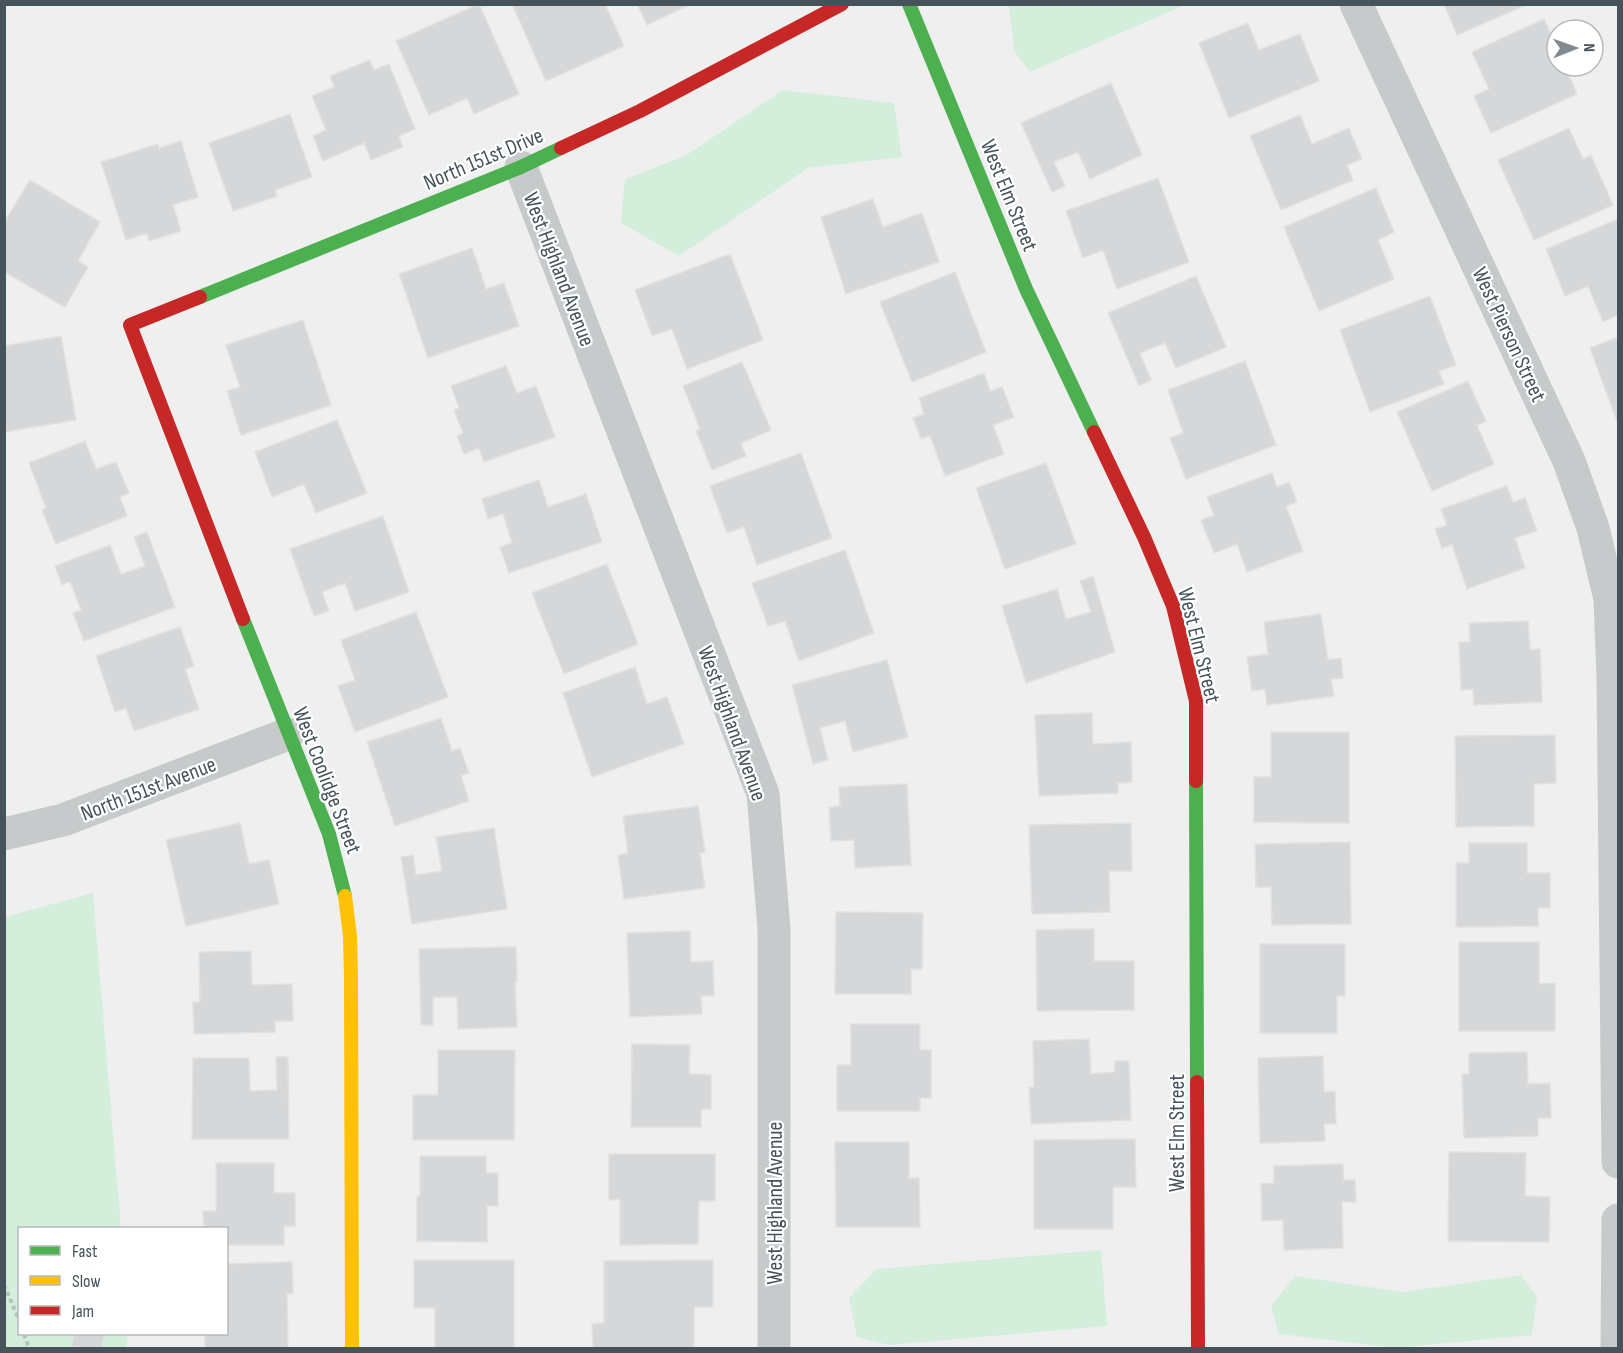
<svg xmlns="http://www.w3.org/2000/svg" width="1623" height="1353" font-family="'Sofia Sans Condensed',sans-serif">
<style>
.green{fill:#d4eedc}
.building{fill:#d6d7d8;stroke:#e1e1e2;stroke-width:1.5}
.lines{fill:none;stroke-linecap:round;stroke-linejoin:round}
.path{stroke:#b6c2bd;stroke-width:4;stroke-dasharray:4.5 3;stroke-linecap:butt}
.street{stroke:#c7cacb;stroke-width:33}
.fast{stroke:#4caf50;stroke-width:14}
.slow{stroke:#ffc107;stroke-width:14}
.jam{stroke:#c62828;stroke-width:14}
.labels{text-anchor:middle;stroke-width:4.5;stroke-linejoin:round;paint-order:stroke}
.street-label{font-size:22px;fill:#47535b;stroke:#fff}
</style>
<rect width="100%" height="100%" fill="#f0efef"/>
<path class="green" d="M1009,5V4L1185,5L1030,72L1014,51Z
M783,90L894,103L902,157L808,168L679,256L621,223L625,179L685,156Z
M93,893L121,1228H20V1334H127V1348H5V917Z
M1101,1250L1107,1326L889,1345L857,1337L849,1298L877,1269Z
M1521,1275L1537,1297L1532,1335L1396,1348L1279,1334L1271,1306L1295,1276L1402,1292Z"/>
<path class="building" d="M479,4L519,94L474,114L467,98L429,115L396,41Z
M512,4H605L624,46L546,81Z
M637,4H691L647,25Z
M1444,4H1528L1457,35Z
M1544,19L1557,49V66H1565L1577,94L1491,133L1474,96L1489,89L1472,52Z
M1248,23L1259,50L1300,34L1319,81L1229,118L1199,43Z
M370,60L374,70L389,64L415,129L399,136L403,147L371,160L364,143L323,161L313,136L326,130L312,96L334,87L330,76Z
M1111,83L1142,155L1090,179L1078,152L1054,162L1065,186L1052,192L1021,123Z
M290,114L312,177L275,190L277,196L233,211L209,143Z
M1300,115L1312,144L1349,128L1362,159L1347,165L1353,180L1281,210L1250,136Z
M1569,128L1583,159L1591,155L1613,205L1534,240L1498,160Z
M181,141L198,197L173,205L181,231L149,241L147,233L126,240L101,162L158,144L159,148Z
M1158,178L1189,262L1117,289L1103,250L1083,258L1066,211Z
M30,180L100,222L78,261L88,267L65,307L4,272V223Z
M1376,188L1394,232L1378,240L1394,279L1319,311L1284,227Z
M873,199L883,227L922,213L939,262L846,294L821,217Z
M1618,219V315L1603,322L1588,286L1565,296L1546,249Z
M472,248L486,289L504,283L519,326L428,358L399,274Z
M730,254L763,340L687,369L672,329L652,336L635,290Z
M955,272L986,352L912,382L880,302Z
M1196,276L1226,347L1176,368L1165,343L1140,353L1151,380L1139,386L1108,313Z
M1430,296L1456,365L1439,371L1444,384L1370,412L1340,330Z
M303,320L331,405L241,435L227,391L240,387L226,345Z
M61,336L76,420L4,432V346Z
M1618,337V424L1590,348Z
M1245,361L1276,445L1186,479L1170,438L1183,433L1168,390Z
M742,362L771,430L741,443L746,456L712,470L696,431L700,429L683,386Z
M506,366L517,393L536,386L555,437L484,462L479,448L464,454L457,436L463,433L454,410L459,408L451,386Z
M984,373L990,391L1002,387L1014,417L993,425L1004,454L945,476L930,436L921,439L913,418L924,414L919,398Z
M1468,381L1486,421L1477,425L1494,464L1432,491L1397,412Z
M337,420L367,493L316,513L304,484L272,497L255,452Z
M85,441L96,469L116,462L129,493L120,497L127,516L56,544L42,510L46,508L29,463Z
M801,453L832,538L757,565L744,527L727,533L710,486Z
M1046,463L1076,544L1005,569L976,488Z
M1272,473L1277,487L1289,482L1297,502L1286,506L1303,551L1247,572L1237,544L1214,553L1201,520L1214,515L1207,497Z
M539,480L548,507L586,494L602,542L509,573L500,547L512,543L503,514L488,519L482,499Z
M1507,486L1513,502L1525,498L1537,531L1515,538L1525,568L1467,589L1452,545L1442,548L1435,529L1447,525L1441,509Z
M383,516L409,592L355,611L345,583L322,592L329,611L314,616L290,549Z
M147,532L175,607L84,641L73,613L81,610L70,581L62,585L55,566L110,545L121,574L145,566L134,537Z
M845,550L874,633L799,661L785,621L768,626L752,583Z
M607,564L638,644L564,674L532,593Z
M1093,576L1115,652L1026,683L1002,606L1057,589L1066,619L1091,612L1080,581Z
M416,612L448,697L355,732L338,686L355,680L341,640Z
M1321,614L1328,660L1341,658L1343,678L1331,679L1334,696L1267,705L1265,689L1252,691L1247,657L1268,654L1264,622Z
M1528,621L1530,650L1540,649L1542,702L1474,705L1473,689L1461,690L1459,642H1470L1469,623Z
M180,627L194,666L185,669L199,709L134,731L126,708L115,712L96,656Z
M887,660L908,737L853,752L845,721L820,728L828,760L813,764L792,685Z
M635,667L647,704L667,697L684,744L592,777L563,693Z
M1092,713L1093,744L1131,742L1132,782L1118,783V793L1039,796L1035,715Z
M441,718L452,751L460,748L469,773L461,775L469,801L395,826L367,742Z
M1271,732H1349V823L1254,822V777H1271Z
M1555,735L1556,783L1534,784V826L1456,827L1455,736Z
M907,784L911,865L855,868L854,840L831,841L829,807L840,806L839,787Z
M698,806L705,852L700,853L705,888L624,899L618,855L628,853L623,816Z
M240,823L249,864L269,860L279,904L186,926L166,840Z
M1131,823L1132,871H1109L1110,912L1032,914L1029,825Z
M494,828L507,909L412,924L401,857L413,855L416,875L442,871L436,837Z
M1350,842L1351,924L1272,925L1271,887H1256L1255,844Z
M1469,843H1527V873H1550V908H1538V926L1456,927V863H1469Z
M836,912L923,913L922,969H911V994H835Z
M1094,929V961H1134V1010L1037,1011L1036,930Z
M690,931L691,962L713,961L714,996H701L702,1014L630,1017L627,933Z
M1459,942H1539V984L1555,983V1031H1459Z
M1260,944H1345V996H1337V1033H1260Z
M516,947L517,981H515L517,1027L458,1029L457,997H433V1025H421L419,949Z
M251,951L252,985L292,984L293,1021H275V1032L194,1034L193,1002H200L199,952Z
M851,1024H920V1050H931V1098H920V1111H837V1065H851Z
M1089,1039L1091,1074L1115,1072V1061H1129L1131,1120L1031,1124L1029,1087H1034L1033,1041Z
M632,1044L690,1045L689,1074L711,1075V1109H701V1127H631Z
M438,1050H515L514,1140H413V1095H438Z
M1527,1052L1528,1084L1550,1083L1551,1118H1538V1136L1464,1138L1462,1074H1469V1053Z
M1323,1056L1324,1092L1335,1091L1336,1124H1324L1325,1141L1260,1143L1258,1058Z
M276,1057H288L289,1139H192L193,1058H249L250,1091L277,1090Z
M1135,1139L1136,1187H1113V1229H1034V1140Z
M835,1142H909V1178H919L920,1227H836Z
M1449,1152L1526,1153L1525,1196L1550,1197L1549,1242L1448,1241Z
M609,1154H715V1201H699L698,1244L620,1245V1199L609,1200Z
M420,1156H486V1173H498V1206H487V1242L417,1241V1196H420Z
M216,1163H274V1193H295V1226H284V1245H226V1228H204L203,1211H216Z
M1343,1164L1344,1180H1355L1356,1202H1342L1343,1248L1284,1250L1283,1220L1262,1221L1261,1184L1274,1183V1166Z
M414,1260H514V1348H435V1308H414Z
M713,1260V1307H694V1348H593L592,1324L604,1323V1261Z
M292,1262L293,1293L287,1294L288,1348H205V1334H226V1264Z
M74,1334H105L101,1348H84L71,1346Z"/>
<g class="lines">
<path class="path" d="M4,1285L20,1322
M24,1334L29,1348"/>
<path class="street" d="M1356,4L1569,461L1593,528L1610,599L1613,678L1618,1162
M521,167L763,794L774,929V1348
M4,834L63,820L288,734
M1617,1348L1618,1220"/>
<path class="fast" d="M909,4L1026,289L1094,432
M200,297L521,167L561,148
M243,619L329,834L345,896
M1196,781L1197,1082"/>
<path class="slow" d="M345,896L350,936L351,976L352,1348"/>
<path class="jam" d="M561,148L640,111L842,4
M200,297L130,325L243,619
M1094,432L1144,537L1173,606L1196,701V781
M1197,1082L1198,1348"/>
</g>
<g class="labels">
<g class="street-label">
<text transform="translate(483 158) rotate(-23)" y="8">North 151st Drive</text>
<text transform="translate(1010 195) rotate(68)" y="8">West Elm Street</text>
<text transform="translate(560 269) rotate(69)" y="8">West Highland Avenue</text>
<text transform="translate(1510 334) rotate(65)" y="8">West Pierson Street</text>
<text transform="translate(1200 645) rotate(76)" y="8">West Elm Street</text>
<text transform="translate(733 723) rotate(70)" y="8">West Highland Avenue</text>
<text transform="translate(328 780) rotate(69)" y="8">West Coolidge Street</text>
<text transform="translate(148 788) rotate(-21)" y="8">North 151st Avenue</text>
<text transform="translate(1176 1133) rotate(-90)" y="8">West Elm Street</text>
<text transform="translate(774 1203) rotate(-90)" y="8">West Highland Avenue</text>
</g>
</g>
<rect width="1623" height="1353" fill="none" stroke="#47535b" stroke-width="12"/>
<rect x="18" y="1227" width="210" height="108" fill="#ffffff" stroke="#b5babd" stroke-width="1.5"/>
<rect x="30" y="1246" width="30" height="9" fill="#4caf50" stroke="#b5babd" stroke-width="1.5"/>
<text x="72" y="1257" font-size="18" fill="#47535b">Fast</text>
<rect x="30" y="1276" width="30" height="9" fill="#ffc107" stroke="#b5babd" stroke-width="1.5"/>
<text x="72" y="1287" font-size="18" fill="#47535b">Slow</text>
<rect x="30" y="1306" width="30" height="9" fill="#c62828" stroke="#b5babd" stroke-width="1.5"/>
<text x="72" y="1317" font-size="18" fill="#47535b">Jam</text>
<g transform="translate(1575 48) rotate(89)"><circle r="28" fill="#ffffff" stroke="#b5babd" stroke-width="1.5"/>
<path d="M0-4.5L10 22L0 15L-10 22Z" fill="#828a8f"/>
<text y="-9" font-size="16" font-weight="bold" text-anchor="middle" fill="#47535b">N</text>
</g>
</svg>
